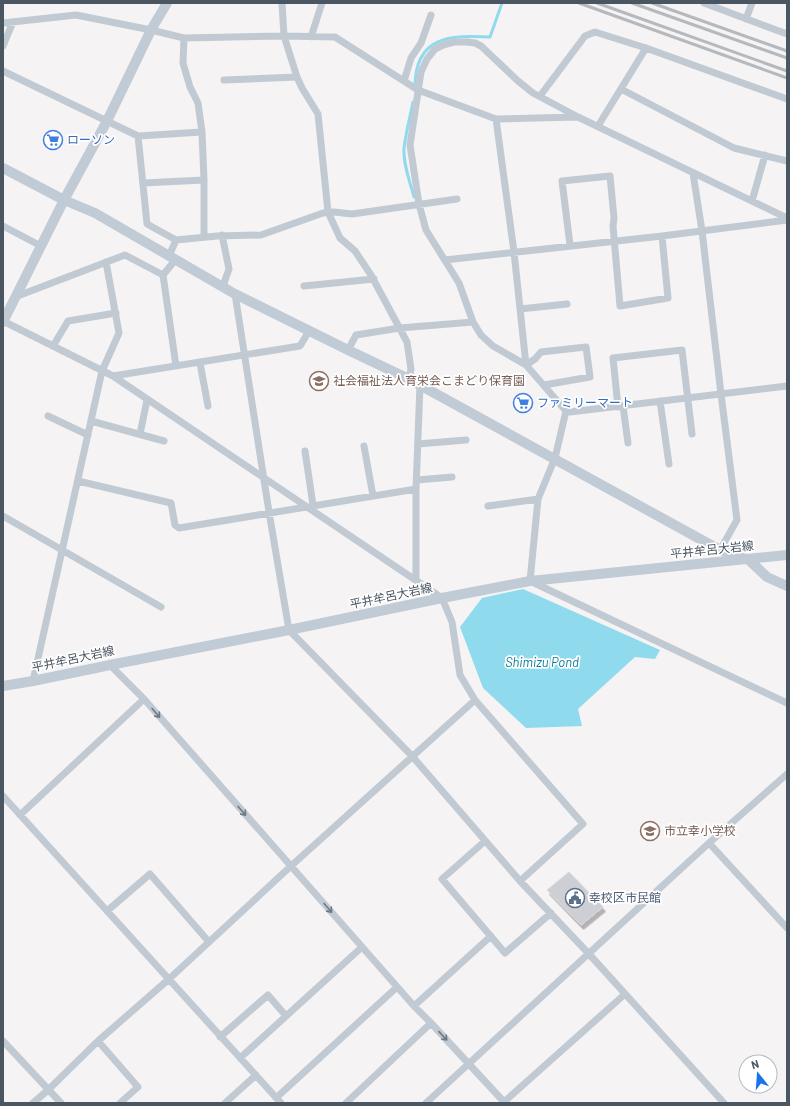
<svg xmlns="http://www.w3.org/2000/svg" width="790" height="1106" font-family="Barlow,'Noto Sans JP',sans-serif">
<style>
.water{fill:#90daee}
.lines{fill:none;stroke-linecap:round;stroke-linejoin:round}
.stream{stroke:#90daee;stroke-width:3}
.building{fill:#cdcfd5;stroke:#d7d9de;filter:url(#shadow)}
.street{stroke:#c1cad2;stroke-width:7}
.secondary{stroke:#c1cbd6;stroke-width:10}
.rail{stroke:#b5b8bd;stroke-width:3}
.oneway{stroke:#6e7983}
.labels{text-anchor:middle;stroke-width:3.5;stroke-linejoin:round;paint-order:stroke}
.shop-label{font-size:12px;fill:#366cbe;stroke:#fff;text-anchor:start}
.education-label{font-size:12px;fill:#785e54;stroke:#fff;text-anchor:start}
.street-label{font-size:12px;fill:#4a5661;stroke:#fff}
.service-label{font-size:12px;fill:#4e5e75;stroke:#fff;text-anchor:start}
.water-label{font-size:13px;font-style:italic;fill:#0c7c9b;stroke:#fff}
</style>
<defs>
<filter id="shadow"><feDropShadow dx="2.5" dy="4.5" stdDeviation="0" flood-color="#0004"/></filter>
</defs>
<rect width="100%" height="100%" fill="#f5f3f3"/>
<path class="water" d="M523,589L660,650L655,659L635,657L578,709L582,726L526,728L483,688L460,627L482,598Z"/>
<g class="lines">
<path class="stream" d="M415,87C415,36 450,35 490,37L502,3
M413,102C410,117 406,132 404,148C403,164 410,182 414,197"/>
</g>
<path class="building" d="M569,872L603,907L581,925L547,890Z"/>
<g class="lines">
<path class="street" d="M282,3L284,36L297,77L302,88L318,114L328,212L340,238L355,251L371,275L407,342L411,369L409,379
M704,3L787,34
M746,19L752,3
M3,23L76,15L151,30L184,38L284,36L335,37L418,90L496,119L577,117
M311,37L322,3
M184,38L183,63L190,87L198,103L202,132L204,180V237
M3,46L13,22
M3,71L138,136L202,132
M224,80L297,77
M404,81L411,58L421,43L431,15
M621,89L734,148L787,161
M540,96L585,36L595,32L646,48L787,99
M496,119L514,252L526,365L535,359L541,352L586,347L590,377L544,385
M598,126L646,48
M138,136L147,224L176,240
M693,173L702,231L721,394L737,520L720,550
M143,183L204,180
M752,201L765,155
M787,218L578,117L533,93L518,81L481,46L475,43L467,42H454L443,45L435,49L427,59L421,72L410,145L419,204L426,230L459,283L473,322L481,335L493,346L526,365L566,411L570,412L787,386
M3,226L41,246
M222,235L229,269L223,286
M570,245L562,181L610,176L614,218L613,226L620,306L668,298L662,236
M169,256L176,240L217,236L261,235L323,213L334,212L352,214L457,199
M176,259L163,275L176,366
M445,260L662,236L787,220
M304,286L374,279
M235,294L269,512L289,630L412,756L520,881L589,954L724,1103
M15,297L125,255L163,275
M520,309L567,304
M3,321L113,376L442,598L452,622L460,675L475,700L583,824L520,881
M53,346L68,321L116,313
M348,350L356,335L400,328L473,322
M200,363L208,406
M113,376L300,346L309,331
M660,401L669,464
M623,406L628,443
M618,407L613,358L682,350L692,434
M566,411L555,458L538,499L530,581L787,703
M48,416L88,435
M91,421L164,441
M140,434L147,400
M418,444L466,440
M364,446L373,496
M305,451L313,505
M417,480L452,477
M78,481L171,503L175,525L179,528L416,489
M488,506L538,499
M3,516L161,607
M416,581V489L420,385
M110,665L144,699L414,1006L431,1023L505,1103
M33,681L102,371L119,333L106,262
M3,796L281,1103
M20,815L144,699
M485,841L442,879L505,953L551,913
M709,843L787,928
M107,911L150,874L209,942
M414,1006L491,936
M220,1037L268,995L286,1016
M3,1041L61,1103
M98,1041L138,1087L120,1103
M240,1058L362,947
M276,1098L397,987
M504,1102L625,994
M33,1103L48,1090L98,1041L169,979L291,866L475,700
M225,1103L256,1075
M346,1103L431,1023
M426,1103L709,843L787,774"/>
<path class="secondary" d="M3,168L64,200L95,213L235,294L348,350L409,379L720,550L749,560L767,577L787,586
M3,322L64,200L107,121L151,30L167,3
M3,686L33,681L110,665L289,630L442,598L530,581L787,555"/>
<path class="rail" d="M579,3L787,78
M597,3L787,71
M632,3L787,58
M652,3L787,51"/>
</g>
<defs><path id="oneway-shaft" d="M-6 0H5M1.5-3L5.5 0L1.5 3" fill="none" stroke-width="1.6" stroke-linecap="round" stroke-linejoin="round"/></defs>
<g class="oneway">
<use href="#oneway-shaft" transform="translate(156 713) rotate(49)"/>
<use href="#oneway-shaft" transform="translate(242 811) rotate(49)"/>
<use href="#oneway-shaft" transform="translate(328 908) rotate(49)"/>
<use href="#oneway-shaft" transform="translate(443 1036) rotate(47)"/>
</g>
<defs>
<g id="supermarket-ring" transform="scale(1)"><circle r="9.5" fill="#fff" stroke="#3f7fe0" stroke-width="1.5"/><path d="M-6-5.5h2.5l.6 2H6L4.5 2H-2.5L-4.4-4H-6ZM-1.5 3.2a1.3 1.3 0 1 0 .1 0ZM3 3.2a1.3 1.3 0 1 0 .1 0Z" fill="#3f7fe0"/></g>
<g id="school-ring" transform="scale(1)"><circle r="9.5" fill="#fff" stroke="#8d6e63" stroke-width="1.5"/><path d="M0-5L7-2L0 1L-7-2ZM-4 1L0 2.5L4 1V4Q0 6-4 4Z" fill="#8d6e63"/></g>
<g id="civic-ring" transform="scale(1)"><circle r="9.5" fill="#fff" stroke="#5c6f8a" stroke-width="1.5"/><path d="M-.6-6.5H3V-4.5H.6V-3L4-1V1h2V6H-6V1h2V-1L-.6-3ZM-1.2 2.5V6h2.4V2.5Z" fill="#5c6f8a"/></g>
</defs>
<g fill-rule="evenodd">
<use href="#supermarket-ring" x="53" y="140"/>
<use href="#school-ring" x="319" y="381"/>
<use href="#supermarket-ring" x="523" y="403"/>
<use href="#school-ring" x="650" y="831"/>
<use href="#civic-ring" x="575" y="898"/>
</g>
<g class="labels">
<g class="shop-label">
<text x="67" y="144">ローソン</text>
<text x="537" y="407">ファミリーマート</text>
</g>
<g class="education-label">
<text x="333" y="385">社会福祉法人育栄会こまどり保育園</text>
<text x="664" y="835">市立幸小学校</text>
</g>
<g class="street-label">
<text transform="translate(712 550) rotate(-6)" y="4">平井牟呂大岩線</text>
<text transform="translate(391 596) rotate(-12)" y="4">平井牟呂大岩線</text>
<text transform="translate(73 659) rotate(-12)" y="4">平井牟呂大岩線</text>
</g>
<g class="service-label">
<text x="589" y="902">幸校区市民館</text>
</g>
<g class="water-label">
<text x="542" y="667">Shimizu Pond</text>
</g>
</g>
<rect width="790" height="1106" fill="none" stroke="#4a5661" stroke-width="8"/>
<g transform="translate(758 1074) rotate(343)"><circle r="19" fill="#ffffff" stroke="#b7bbc0"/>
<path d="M0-3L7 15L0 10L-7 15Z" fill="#1a73e8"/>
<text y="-6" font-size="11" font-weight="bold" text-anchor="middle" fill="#4a5661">N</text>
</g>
</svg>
